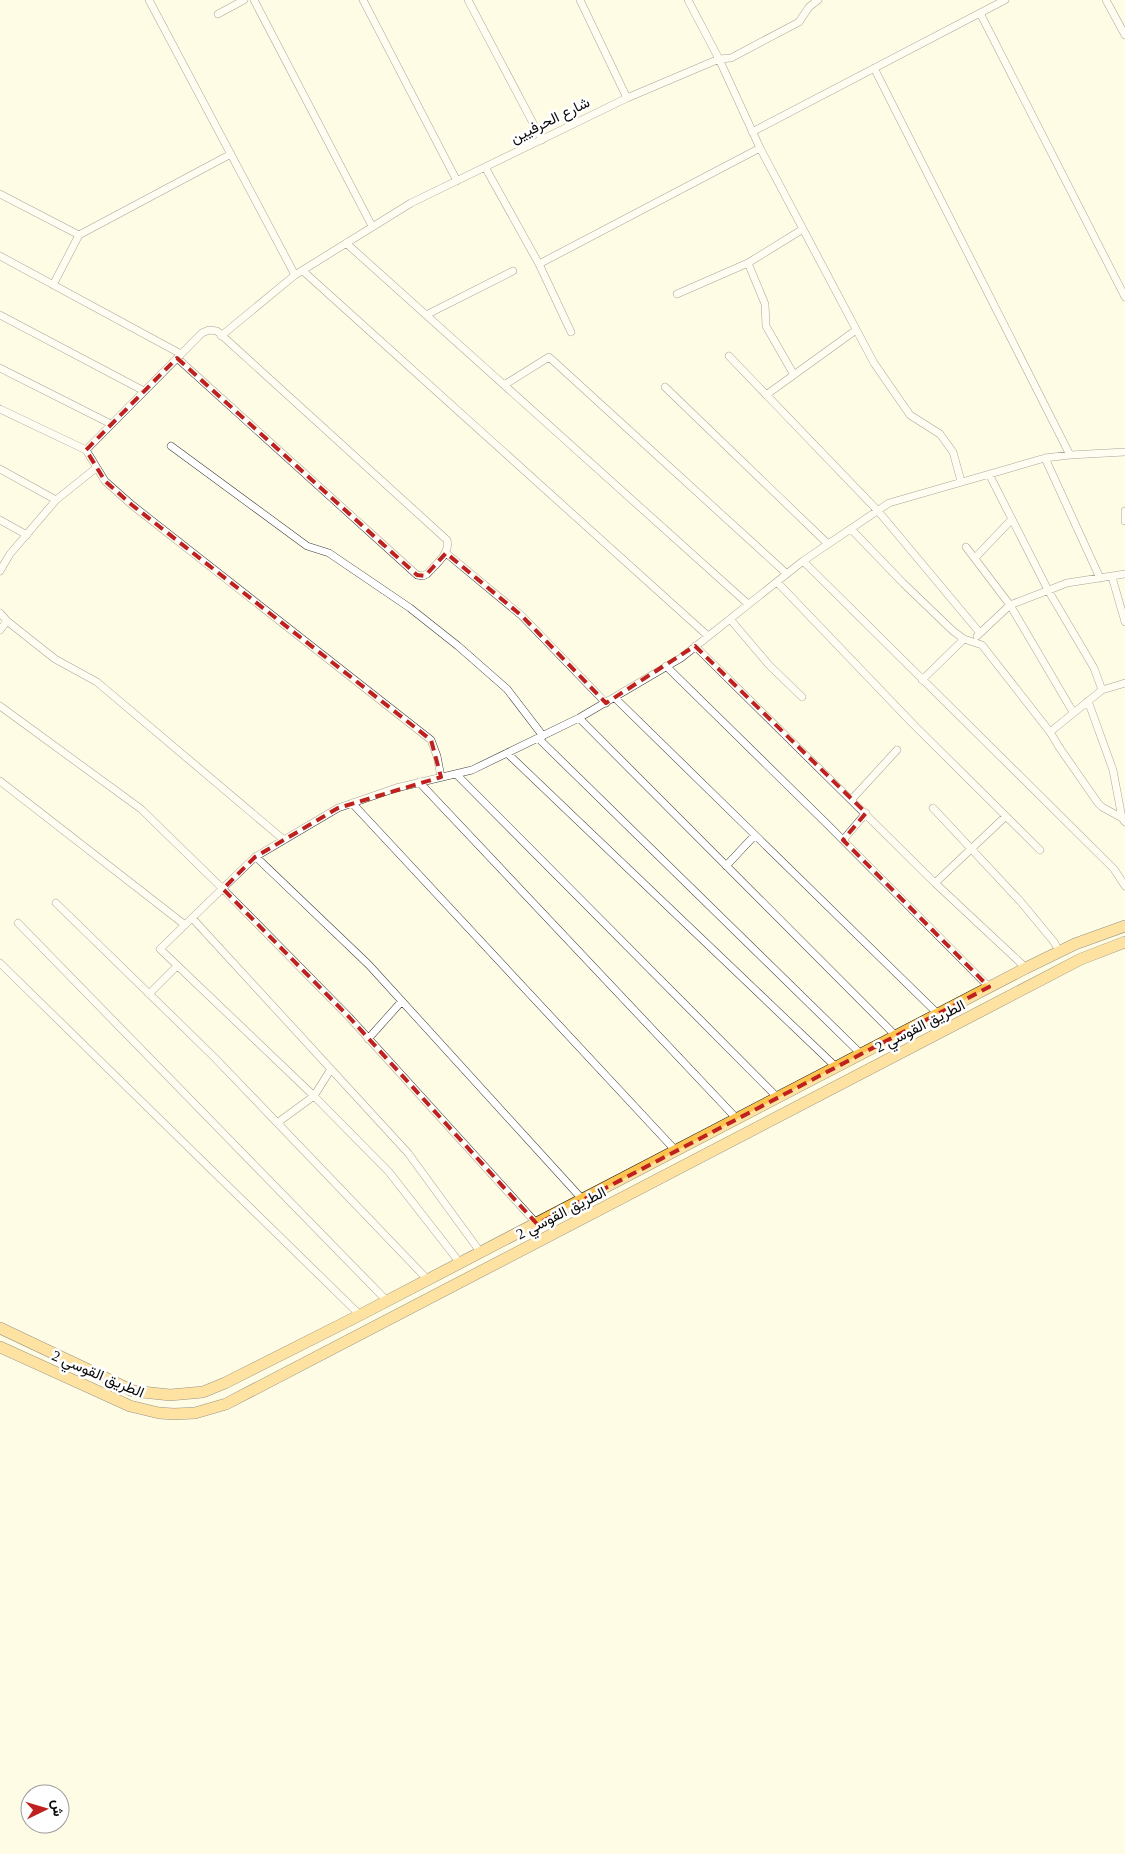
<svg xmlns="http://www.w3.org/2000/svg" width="1125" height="1854" font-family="'Times New Roman',Vazirmatn,serif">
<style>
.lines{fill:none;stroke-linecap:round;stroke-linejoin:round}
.minor-casing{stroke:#3d3d3d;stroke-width:8}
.trunk-casing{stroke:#1b1b1b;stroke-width:12}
.minor{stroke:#fff;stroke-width:7}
.trunk{stroke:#fdc450;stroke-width:11}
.marked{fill:none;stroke:#be211e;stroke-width:4;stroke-dasharray:10 6;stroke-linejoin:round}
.labels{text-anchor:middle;stroke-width:5;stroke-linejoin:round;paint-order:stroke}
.street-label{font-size:15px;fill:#0a0a0a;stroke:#fff}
</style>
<rect width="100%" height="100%" fill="#fffce6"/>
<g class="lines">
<g class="minor-casing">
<path id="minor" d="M149,0L295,275
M254,0L372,226
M363,0L457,181
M468,0L542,140
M580,0L627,98
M688,0L719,59L760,148L874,363L910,415L940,434L953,452L961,481
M1106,0L1125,35
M980,13L1125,297
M218,14L244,0
M874,68L1070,455
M752,132L1005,0
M485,167L539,264L571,332
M0,194L79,235
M346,243L748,604
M0,256L181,354
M748,263L765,304L766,326L794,375
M539,264L760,148
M303,271L708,636
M53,285L79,235L231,154
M677,294L748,263L803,229
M0,315L144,391
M426,315L513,271
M221,336L295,275L411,203L627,98L719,59L731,58L799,22L809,7L818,0
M729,356L878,511L980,633
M0,368L111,424
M504,385L549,357L787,574
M665,387L828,544
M766,395L856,330
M0,409L86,450L105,481L132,505L431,740L437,756L441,777
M171,446L307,546L329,553L410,608L458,646L507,689L543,736
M86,450L202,333L209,330L217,331L447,540C451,553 435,565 427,574L423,576L417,575L177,358
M1045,458L1100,578
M0,469L56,500
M989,474L1048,590L1094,668L1102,690
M1125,511V521
M0,520L27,535
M851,529L903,583L953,631L964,639L982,645L1050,732L1059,747L1098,803L1102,807L1122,818
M966,547L1010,605L1073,712
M446,553L522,616L606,703
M975,558L1012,519
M803,561L1114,869L1125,886
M0,571L10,554L56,500L96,468
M1112,577L1125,622
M777,582L913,724L1040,850
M0,613L7,621L55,659L97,682L284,840
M730,619L769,665L802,697
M0,630L7,621
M977,636L1010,605L1067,583L1125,574
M695,646L935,883L1026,968
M666,666L828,825L989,987
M922,680L964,639
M615,698L938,1014
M1088,701L1113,770L1122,818L1125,822
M0,706L141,809L223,889L349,1017L537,1224
M579,718L896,1036
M1050,732L1102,690L1125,683
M538,738L861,1054
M507,753L836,1067
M456,774L778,1098
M0,781L185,925
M419,782L737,1119
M852,799L897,750
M352,803L676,1151
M933,808L1021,902L1054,942L1060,952
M843,840L866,813
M256,857L369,965L583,1200
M726,866L755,835
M935,883L1006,816
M56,903L215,1058L428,1280
M193,919L408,1153L481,1253
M18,923L387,1301
M0,963L360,1315
M149,994L177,966
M368,1039L402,1001
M277,1123L314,1096L331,1069
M460,1263L389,1172L314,1096L160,949L255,857L338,808L396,788L472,770L579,718L681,658L803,561L889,503L1045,458L1070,455L1125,452"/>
</g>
<g class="trunk-casing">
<path id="trunk" d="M0,1328L133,1391L170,1395L203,1392L225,1383L360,1315L1026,968L1075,944L1125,926
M0,1347L130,1406L159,1413L174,1414L195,1413L226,1404L1081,959L1125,942"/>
</g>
<use href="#minor" class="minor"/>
<use href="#trunk" class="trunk"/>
</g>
<path d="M0 0H1125V1854H0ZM177,358L417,575L425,576L446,553L522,616L606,703L695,646L866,813L843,840L989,987L537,1224L349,1017L223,889L255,857L338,808L441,777L431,740L132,505L105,481L86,450Z" fill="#fffce6" fill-opacity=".55" fill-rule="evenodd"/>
<path class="marked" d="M177,358L417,575L425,576L446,553L522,616L606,703L695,646L866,813L843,840L989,987L537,1224L349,1017L223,889L255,857L338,808L441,777L431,740L132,505L105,481L86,450Z"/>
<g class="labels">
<g class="street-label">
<text transform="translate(550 120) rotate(-26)" y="5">شارع الحرفيين</text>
<text transform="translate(920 1026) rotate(-27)" y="5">الطريق القوسي 2</text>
<text transform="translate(561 1213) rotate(-27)" y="5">الطريق القوسي 2</text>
<text transform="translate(98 1374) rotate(23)" y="5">الطريق القوسي 2</text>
</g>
</g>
<g transform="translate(45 1809) rotate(85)"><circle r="24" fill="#ffffff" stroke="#9d9d9d"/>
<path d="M0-4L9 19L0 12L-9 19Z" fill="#be211e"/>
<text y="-8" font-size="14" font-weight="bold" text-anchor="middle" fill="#0a0a0a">ش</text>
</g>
</svg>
